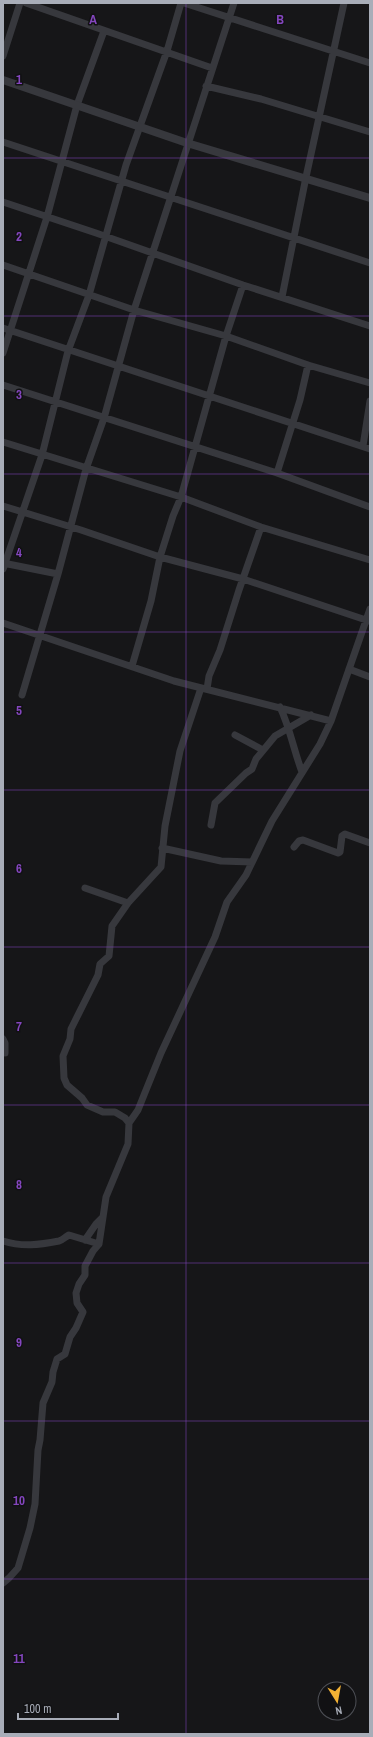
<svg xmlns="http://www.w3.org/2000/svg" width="373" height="1737" font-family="'Archivo Narrow',sans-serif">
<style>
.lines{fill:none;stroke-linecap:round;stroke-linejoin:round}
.minor{stroke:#37383d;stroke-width:7}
.tertiary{stroke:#37383d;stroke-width:8}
.grid{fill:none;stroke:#8446be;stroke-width:1;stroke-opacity:0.55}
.grid-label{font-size:13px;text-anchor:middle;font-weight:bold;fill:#8446be;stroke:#111113;stroke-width:3;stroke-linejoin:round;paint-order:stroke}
</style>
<rect width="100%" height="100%" fill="#161618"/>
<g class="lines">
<path class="minor" d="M26,3L212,68
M184,3L370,63
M3,56L20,3
M206,86L261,99L370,132
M3,142C125,183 248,222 370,263
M3,202L96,233L243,285L370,326
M3,265L134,310L226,336L308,365L370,383
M282,297L306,177L344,3
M3,328L370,449
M3,353L47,217L77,105L104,31
M3,385L277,473L370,507
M3,442L181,497L261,527L370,560
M363,446L370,401
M277,473L300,400L308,365
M3,506L81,530L160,557L243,579L369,621
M3,563L58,574
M3,569L42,455L68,351L89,295L126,165L167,51L181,3
M3,623L174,681L331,721
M132,666L151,601L160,557L173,516L181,497L226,336L243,285
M349,669L370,677
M207,689L209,676L220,650L239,590L261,527
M22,695L58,574L86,469L104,418L134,310L234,3
M280,707C290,728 294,751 302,772
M235,735L263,750
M211,825L215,803L246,773L252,769L256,759L275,736L311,715
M294,847L299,841L303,840L338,853L340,852L342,836L345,834L370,843
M162,848L221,861L252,862
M85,888L128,903
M3,1039L5,1043V1053
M129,1123L125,1118L115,1112H103L87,1105L82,1098L67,1085L64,1078L63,1056L70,1039L71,1029L98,975L100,964L109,956L112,926L128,903L161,867L165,826L180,751L201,688
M85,1240L96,1224L102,1218
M3,1241C22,1247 39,1245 59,1241C63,1240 65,1237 69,1235L99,1244
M3,1583L9,1578L18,1568L30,1528L35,1504L38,1450L40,1440L43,1403L52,1382L53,1372L57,1359L65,1354L70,1337L76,1328L83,1312L77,1303L76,1293L79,1284L85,1275V1266L93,1251L99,1244L106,1197L128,1144L129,1123L138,1110L144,1095L161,1053L215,937L227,902L246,875L272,821L320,744L331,721L370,609"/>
<path class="tertiary" d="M3,80L187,143L370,198"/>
</g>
<path class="grid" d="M186,3V1734M3,158H370M3,316H370M3,474H370M3,632H370M3,790H370M3,947H370M3,1105H370M3,1263H370M3,1421H370M3,1579H370"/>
<g class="grid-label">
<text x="93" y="24">A</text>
<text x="280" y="24">B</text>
<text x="19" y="84">1</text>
<text x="19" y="241">2</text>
<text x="19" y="399">3</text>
<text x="19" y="557">4</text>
<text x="19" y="715">5</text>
<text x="19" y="873">6</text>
<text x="19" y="1031">7</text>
<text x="19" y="1189">8</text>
<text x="19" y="1347">9</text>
<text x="19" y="1505">10</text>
<text x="19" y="1663">11</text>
</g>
<rect width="373" height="1737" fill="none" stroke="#a8adb8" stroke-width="8"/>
<g transform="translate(337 1701) rotate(169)"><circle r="19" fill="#111113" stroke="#4d4f55"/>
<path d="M0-3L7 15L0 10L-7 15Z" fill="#f2b134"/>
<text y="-6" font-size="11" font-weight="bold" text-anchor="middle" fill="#a8adb8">N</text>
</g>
<path d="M18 1713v6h100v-6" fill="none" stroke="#a8adb8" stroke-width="2"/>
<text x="24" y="1713" font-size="12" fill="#a8adb8" stroke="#111113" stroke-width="3" paint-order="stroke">100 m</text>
</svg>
